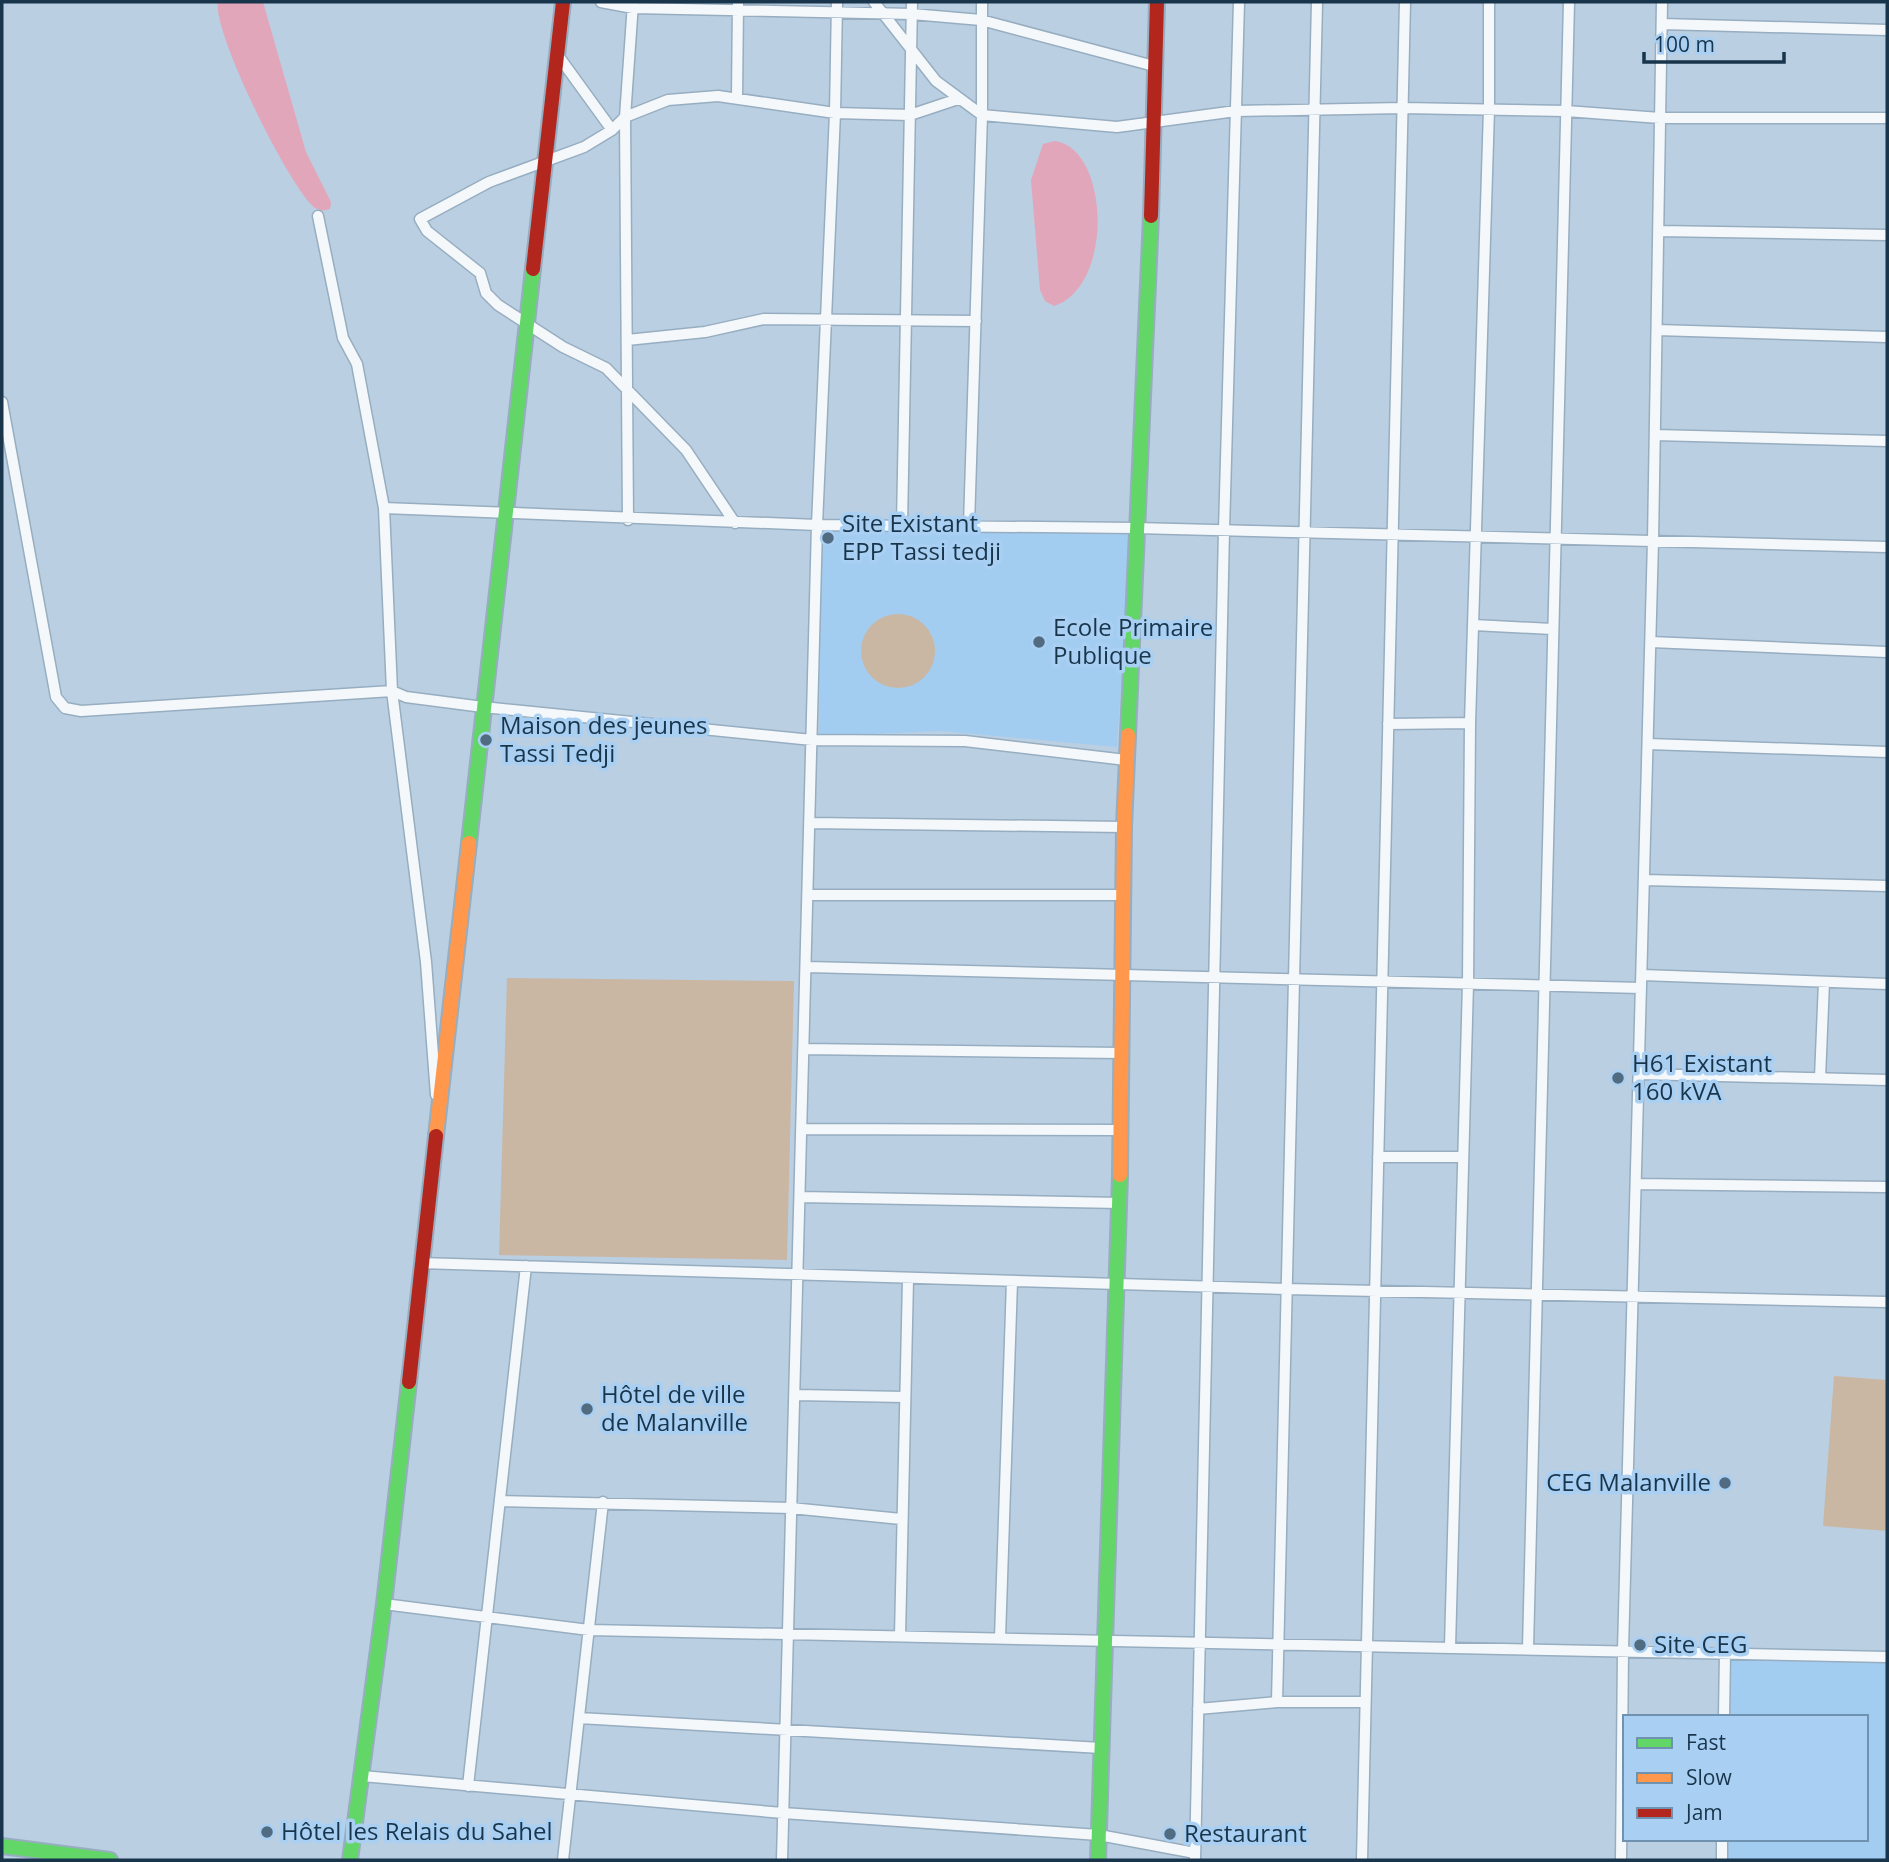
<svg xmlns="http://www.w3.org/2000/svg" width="1889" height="1862" font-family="'Open Sans',sans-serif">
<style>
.built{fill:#a3ccf1}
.green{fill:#cab7a3}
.water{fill:#e2a6ba}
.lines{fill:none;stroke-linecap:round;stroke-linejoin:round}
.street-casing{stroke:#97adc0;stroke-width:13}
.fast-casing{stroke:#97adc0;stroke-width:18}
.slow-casing{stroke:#97adc0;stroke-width:18}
.jam-casing{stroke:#97adc0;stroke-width:18}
.street{stroke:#f5f8fb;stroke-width:10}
.fast{stroke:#63d668;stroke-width:14}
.slow{stroke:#ff974d;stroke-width:14}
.jam{stroke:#b3261e;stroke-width:14}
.poi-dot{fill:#516b80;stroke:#a9d0f3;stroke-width:2.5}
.labels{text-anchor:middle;stroke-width:7;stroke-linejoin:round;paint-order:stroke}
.poi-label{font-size:24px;fill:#19354c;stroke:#a9d0f3;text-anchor:start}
</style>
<rect width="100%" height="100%" fill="#bacfe2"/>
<path class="built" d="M821,530L1131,533L1117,747L941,731L819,736Z
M1730,1660L1887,1663V1860H1728V1839H1866V1717H1729Z"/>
<path class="green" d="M861 651a37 37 0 1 1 74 0a37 37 0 1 1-74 0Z
M507,978L794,981L787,1260L499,1255Z
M1834,1376L1887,1380V1531L1823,1526Z"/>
<path class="water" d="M218,2H263L306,152L331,202L330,209C324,211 321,211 315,208C290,189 212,31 218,2Z
M1055,141C1110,149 1114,287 1054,306L1045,301L1040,290L1031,180L1043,144Z"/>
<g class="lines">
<g class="street-casing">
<path id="street" d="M601,2L633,8L912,14L981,20L1154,66
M874,2L936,81L982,115L1117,127L1236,111L1403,108L1566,111L1660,118H1887
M1662,24L1887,30
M557,54L612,130
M737,98L738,2
M318,216L343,338L357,364L384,508L392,691L426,962L436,1095
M1659,231L1887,235
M1657,330L1887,337
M627,340L705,332L764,319L976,321
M2,402L56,697L65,708L81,711L392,691L406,697L483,707L812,740L965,741L1126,760
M1655,435L1887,441
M384,508L817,525L1136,528L1887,547
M628,520L625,117L633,3
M735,523L686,450L606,368L563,347L498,305L486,293L480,273L427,231L420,219L489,182L584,147L612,130L625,117L668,100L718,96L835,113L910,115L958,99
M902,525L912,2
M969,525L982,115V2
M1474,625L1552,629
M1651,642L1887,652
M1388,724L1470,723
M1648,744L1887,752
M811,823L1124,827
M1644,880L1887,886
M809,895H1122
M807,967L1641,988
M1642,975L1887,984
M804,1049L1121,1053
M1639,1074L1887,1080
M1820,1078L1824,982
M802,1129L1120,1130
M1378,1157H1462
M1636,1184L1887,1187
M800,1197L1120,1203
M420,1263L1286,1289L1887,1302
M795,1395L905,1397
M500,1501L791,1508L901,1519
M384,1604L589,1630L1887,1657
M900,1636L908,1279
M1000,1638L1012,1281
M1450,1647L1468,983L1470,723L1489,109V2
M1528,1648L1569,2
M1277,1702L1317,2
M1198,1709L1277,1702H1365
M1724,1717L1725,1653
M579,1718L1101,1748
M362,1776L783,1813L1099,1835L1195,1853
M468,1786L526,1266
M563,1860L603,1502
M782,1860L817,525L835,113L837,2
M1195,1860L1224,530L1239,2
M1362,1860L1405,2
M1621,1860L1623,1650L1653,541L1662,2
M1722,1860V1839"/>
</g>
<g class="fast-casing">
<path id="fast" d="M1128,735L1151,216
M469,843L533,269
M2,1846L110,1860
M350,1860L384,1604L409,1382
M1098,1860L1120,1175"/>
</g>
<g class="slow-casing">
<path id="slow" d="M436,1136L469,843
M1120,1175L1124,827L1128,735"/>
</g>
<g class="jam-casing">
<path id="jam" d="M1151,216L1157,2
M533,269L563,2
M409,1382L436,1136"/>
</g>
<use href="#street" class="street"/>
<use href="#fast" class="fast"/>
<use href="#slow" class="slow"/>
<use href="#jam" class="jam"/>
</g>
<g class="poi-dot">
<circle cx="828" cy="538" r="7"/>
<circle cx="1039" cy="642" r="7"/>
<circle cx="486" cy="740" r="7"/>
<circle cx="1618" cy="1078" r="7"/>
<circle cx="587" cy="1409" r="7"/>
<circle cx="1725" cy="1483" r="7"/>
<circle cx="1640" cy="1645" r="7"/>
<circle cx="267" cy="1832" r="7"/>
<circle cx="1170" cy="1834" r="7"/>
</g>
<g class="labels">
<g class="poi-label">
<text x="842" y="532">Site Existant<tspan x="842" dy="28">EPP Tassi tedji</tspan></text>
<text x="1053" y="636">Ecole Primaire<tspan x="1053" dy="28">Publique</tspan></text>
<text x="500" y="734">Maison des jeunes<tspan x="500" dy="28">Tassi Tedji</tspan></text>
<text x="1632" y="1072">H61 Existant<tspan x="1632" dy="28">160 kVA</tspan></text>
<text x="601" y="1403">Hôtel de ville<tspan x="601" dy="28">de Malanville</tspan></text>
<text x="1711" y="1491" text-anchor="end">CEG Malanville</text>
<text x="1654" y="1653">Site CEG</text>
<text x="281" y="1840">Hôtel les Relais du Sahel</text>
<text x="1184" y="1842">Restaurant</text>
</g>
</g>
<rect width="1889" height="1862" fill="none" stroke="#19354c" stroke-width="7"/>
<rect x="1623" y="1715" width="245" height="126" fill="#a9d0f3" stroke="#6f92b0" stroke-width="2"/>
<rect x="1637" y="1738" width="35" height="10" fill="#63d668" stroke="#6f92b0" stroke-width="2"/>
<text x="1686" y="1750" font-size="21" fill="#19354c">Fast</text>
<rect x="1637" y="1773" width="35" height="10" fill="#ff974d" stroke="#6f92b0" stroke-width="2"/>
<text x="1686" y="1785" font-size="21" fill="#19354c">Slow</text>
<rect x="1637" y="1808" width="35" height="10" fill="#b3261e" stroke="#6f92b0" stroke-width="2"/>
<text x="1686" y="1820" font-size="21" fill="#19354c">Jam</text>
<path d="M1644 52v10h140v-10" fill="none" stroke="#19354c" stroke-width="3.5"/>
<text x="1654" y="52" font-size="21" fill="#19354c" stroke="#a9d0f3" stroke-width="5" paint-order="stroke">100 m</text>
</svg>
